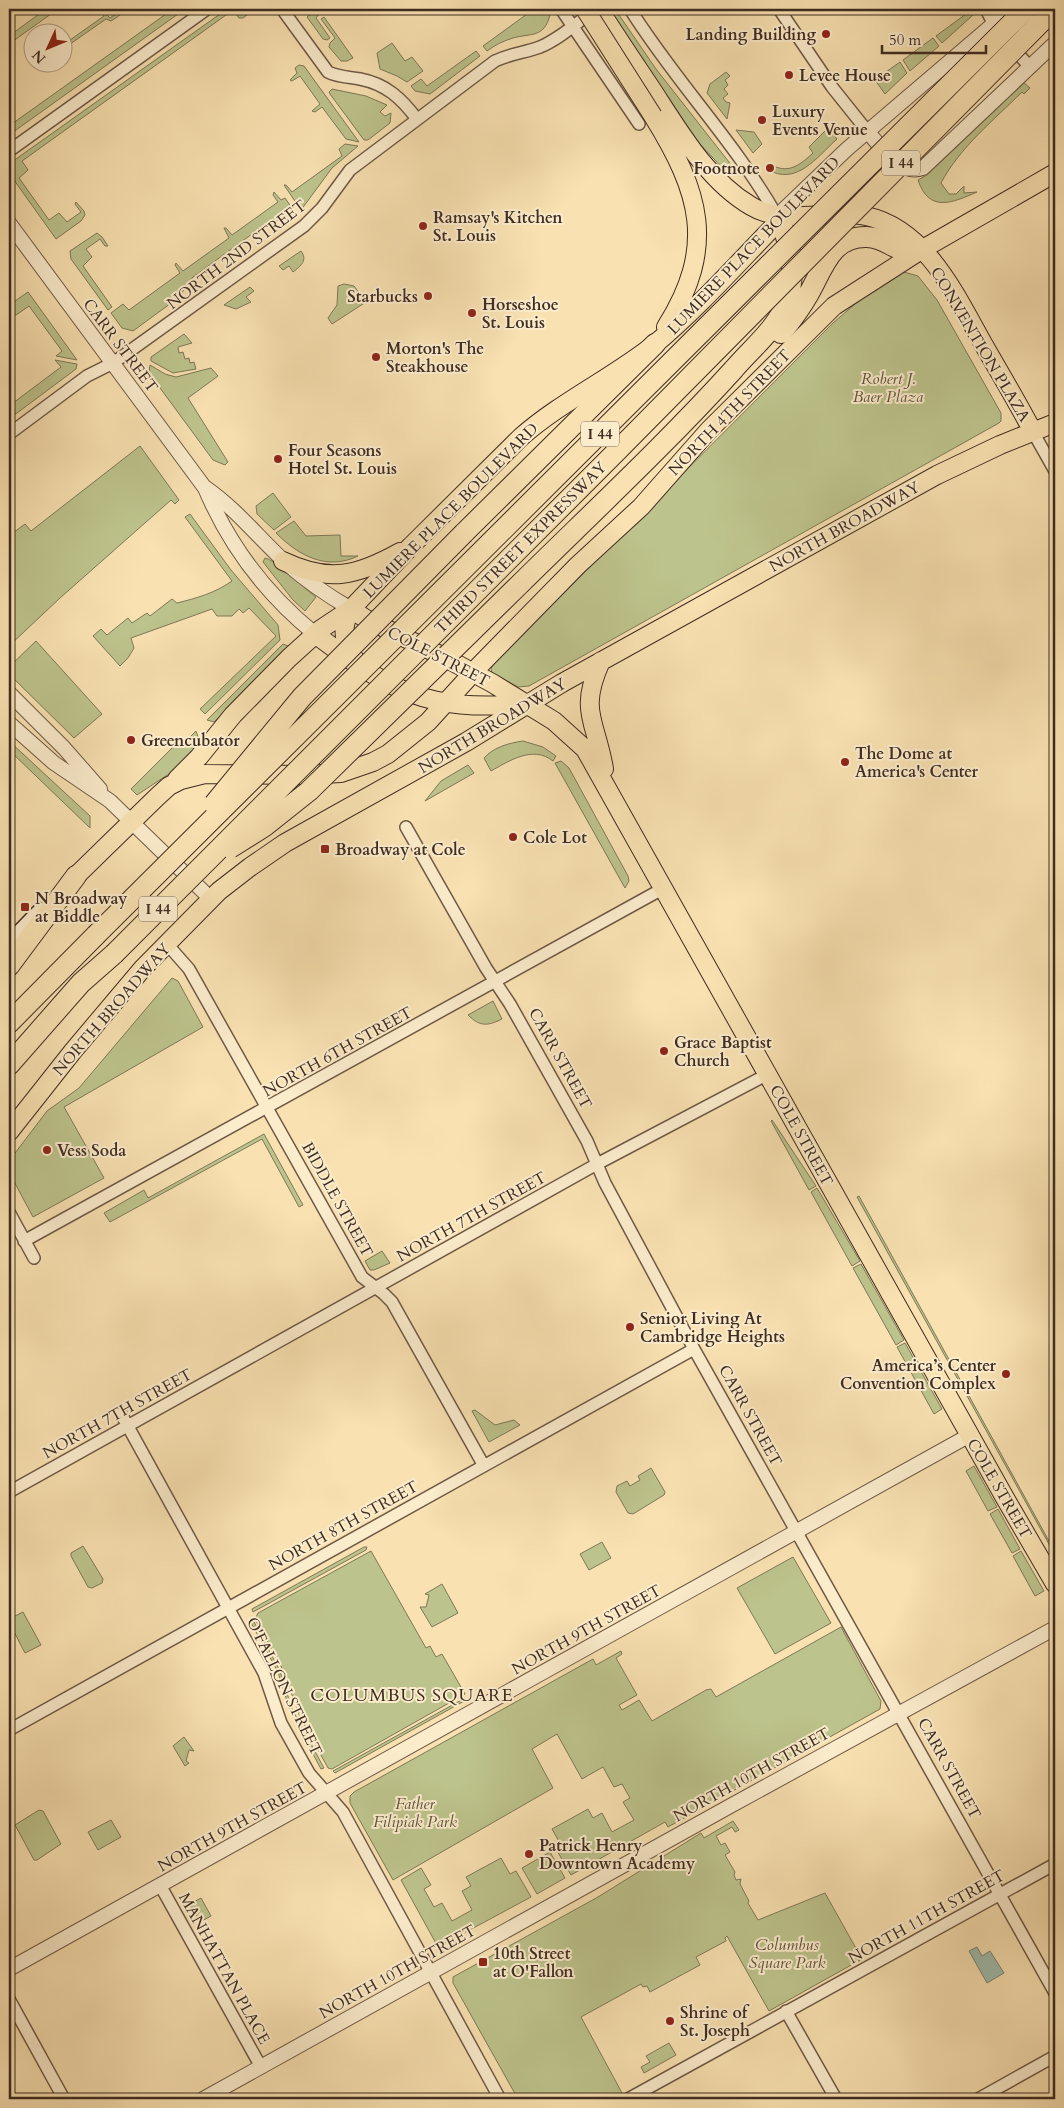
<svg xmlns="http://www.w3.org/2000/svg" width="1064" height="2108" font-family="Cardo,serif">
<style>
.green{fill:#bdc38c;stroke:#7e7857}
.water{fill:#9ebdad;stroke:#788375}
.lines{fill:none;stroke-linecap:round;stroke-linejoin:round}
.minor-casing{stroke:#6e5946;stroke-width:14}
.tertiary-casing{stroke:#6e5946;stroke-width:16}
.secondary-casing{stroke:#3f2c22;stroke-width:19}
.primary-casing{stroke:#3f2c22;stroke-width:20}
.motorway-casing{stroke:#3f2c22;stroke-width:22}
.minor{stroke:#fbeccc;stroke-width:11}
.tertiary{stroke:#fbeccc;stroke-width:14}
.secondary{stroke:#fbeccc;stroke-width:16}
.primary{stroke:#f9e1b1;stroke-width:18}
.motorway{stroke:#f9e1b1;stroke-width:20}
.primary-bridge-casing{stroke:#3f2c22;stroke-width:20;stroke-linecap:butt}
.motorway-bridge-casing{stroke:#3f2c22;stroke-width:22;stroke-linecap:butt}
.primary-bridge{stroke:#f9e1b1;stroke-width:18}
.motorway-bridge{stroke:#f9e1b1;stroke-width:20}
.poi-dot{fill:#8f2418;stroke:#fbeccc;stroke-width:2}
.labels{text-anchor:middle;stroke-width:4;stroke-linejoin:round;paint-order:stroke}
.shield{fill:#fbeccc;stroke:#765;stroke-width:1}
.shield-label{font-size:15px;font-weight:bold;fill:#3f2c22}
.poi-label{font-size:16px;font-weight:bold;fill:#3f2c22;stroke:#fbeccc;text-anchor:start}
.street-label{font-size:16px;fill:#3f2c22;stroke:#fbeccc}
.park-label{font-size:16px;font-style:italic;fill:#5e523c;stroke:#fbeccc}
.neighbourhood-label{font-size:18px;letter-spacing:1px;fill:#3f2c22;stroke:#fbeccc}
</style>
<rect width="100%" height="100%" fill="#f9e1b1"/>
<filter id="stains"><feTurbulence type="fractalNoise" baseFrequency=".004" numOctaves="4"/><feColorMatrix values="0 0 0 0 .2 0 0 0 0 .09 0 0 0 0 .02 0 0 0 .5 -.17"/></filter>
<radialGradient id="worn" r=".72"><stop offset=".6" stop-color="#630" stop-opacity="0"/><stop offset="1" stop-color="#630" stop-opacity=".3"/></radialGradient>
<path class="green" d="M46,9H58L9,44V36Z
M123,9H129L111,21L106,19L63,49V45L104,16L102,10L110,18Z
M173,9H185L9,135V126Z
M227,9H255L243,18H239L233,10L22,161L28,170L19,178L49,220L59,213L67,222L81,212L75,204L76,202L84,211L85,215L81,221L56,239L9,173V164Z
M318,9L321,12L316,18L330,38L327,40L323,39L307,17Z
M534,9H545L550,15C544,38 532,33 513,38C503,41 495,45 487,51L483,46Z
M970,11L973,15L942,43L936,36Z
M614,13L619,15L656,69L736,171L730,176L697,141L612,14Z
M324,17L351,55L353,58L347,61H341L329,47L330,43L335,38L321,19Z
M933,38L939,46L910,71L903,60Z
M392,43L405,61L412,57L423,71L407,82L397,76L380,69L377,53Z
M476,51L480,56L430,94L415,91L411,86L421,79L427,86Z
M900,62L907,73L885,94L875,80Z
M299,65L304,66L359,142L346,139L322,107L315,112L312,111L320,104L300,76L292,81L290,80L297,73L295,68Z
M726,72L730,76L725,80L728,85L724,89L728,94L723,98L726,102L730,103L727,119L707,93L710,84Z
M1024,83L1030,88L1024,94L1022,92C994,120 960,147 941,183L949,194H956L964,186V193L977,192C952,203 929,213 918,180L927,175Z
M332,89L366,96L387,105L380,112L385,116L391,113L390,123L368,140H364L330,94L329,92Z
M828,128L837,139C817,157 796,187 767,169L770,164C788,175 800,165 813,153L809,147Z
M736,130L754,132L762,144L753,153Z
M345,144L358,146L332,168L301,210L284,185H286L292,192L342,156L339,149Z
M274,192L281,200L285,198L296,214C286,221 274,219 263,226L193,277L178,298L133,331L122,328L111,313L123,304L129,310L180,273L175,265L176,263L183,271L229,238L224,228H226L232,235L278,202L273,195Z
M97,233L102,237L108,246H105L100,239L86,249L92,257L83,266L112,307L108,310L71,259L70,251Z
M301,251C308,260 301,266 293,272L289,266L283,270L279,266Z
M904,272L918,276L937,300L1001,413V421L999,423L529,686L518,687L492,673L491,668L496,661L833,323L862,298Z
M344,284L354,286L366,302L332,324L328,318L337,305L338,286Z
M250,287L254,291L246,297L251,302L236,309L224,305Z
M28,292L77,360L56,356L62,351L29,306L16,315L9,314C8,303 20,298 28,292Z
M184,334L192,343L178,347L179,353L183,352L185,359L189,358L190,363L194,362L196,369L173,373L151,361V357Z
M55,360L77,364L76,369L9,419V406L61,367Z
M150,365L165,374L176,377L211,368L218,376L188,398L228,462L225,465L213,460L149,373Z
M140,446L179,500L175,504L171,500L60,598L9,646V536L25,524L31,531Z
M273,493L291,517L274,530L257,514L256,506Z
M190,514L231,570L278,625L280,640L205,714L200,709L276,636L249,608L243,613L239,609L232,616H217L212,609L131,638L134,648L128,658L120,666L93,636L101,629L107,635L128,618L132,623L147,613L150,616L172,599L177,603C197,598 215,593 232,581L185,517Z
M294,521L306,536L340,535L341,556H358C327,571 299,556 276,533Z
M265,558C274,559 306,590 316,597L305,611L293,600L263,562Z
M36,641L102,714L74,738L9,674V667Z
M283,644L288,646L285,651L214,722L207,720Z
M196,731L200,743L178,768L137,795L131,789L175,745L186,741Z
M9,741L90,816V828L9,750Z
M523,741L543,747L556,756L553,761C533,745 509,761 491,771L484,758C494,747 509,743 523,741Z
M561,761L569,768L628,876L629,881L625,888L555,763Z
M468,765L474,773L425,801L441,781Z
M172,978L178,981L203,1027L64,1107L104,1178L33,1217L9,1172V1161L47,1111L79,1088Z
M493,1001L502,1019C488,1026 480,1027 468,1015Z
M772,1120L816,1186L809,1190L771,1121Z
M264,1134L303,1205L299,1207L262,1139L110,1222L104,1213L144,1190L148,1198Z
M817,1188L860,1261L852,1266L811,1192Z
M859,1196L1055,1552V1555L857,1197Z
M382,1251L390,1263L374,1270H370L365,1261Z
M861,1264L904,1340L896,1345L853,1268Z
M905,1343L942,1409L934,1414L897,1347Z
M475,1410L495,1425L514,1420L520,1425L489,1442L472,1411Z
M974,1466L997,1507L988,1511L966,1471Z
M651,1468L665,1492L664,1495L633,1514L628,1513L616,1492L617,1486L627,1481L630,1486L640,1480L638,1476Z
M998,1509L1020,1549L1012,1553L990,1514Z
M602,1542L611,1558L589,1570L580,1554Z
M83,1546L103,1579L102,1583L92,1588L88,1587L71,1556V1553Z
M364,1547H367L366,1550L253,1612L252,1609Z
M371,1551L426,1648L430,1646L436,1657L442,1654L465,1694L332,1769L328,1768L300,1717L284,1672L255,1619L258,1613Z
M1021,1551L1044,1591L1035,1596L1013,1556Z
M793,1557L831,1623L775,1654L737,1588Z
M442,1584L458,1613L432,1627L420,1607H426L429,1595L425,1594Z
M23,1612L41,1645L25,1653L9,1622V1619Z
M253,1620L280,1671L292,1709L324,1768L321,1769L290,1711L278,1672L250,1621Z
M841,1627L881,1701L880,1709L668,1827L665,1822L571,1875L556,1849L561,1845L552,1829L588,1809L593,1818L602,1813L612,1832L634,1820L623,1802L630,1798L622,1784L614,1787L603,1767L582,1779L557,1734L532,1749L553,1788L393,1880L350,1803V1796L354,1792L593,1659L596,1665L621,1651L622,1654L616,1658L637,1695L619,1705L622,1710L639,1700L652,1721L706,1690L711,1689L716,1697Z
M465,1698L466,1700L335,1773L333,1771Z
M184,1737L194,1751L189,1750L186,1761L189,1763L185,1766L173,1746Z
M39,1810L43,1811L61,1844L37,1860H34L15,1825Z
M111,1820L121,1837L98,1850L88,1832Z
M733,1821L739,1830L735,1832L732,1827L716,1836L721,1845L725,1843L730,1852L725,1855L735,1872L734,1875L736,1880L741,1879L740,1884L749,1901L748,1903L758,1920L825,1893L862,1959L769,2011L727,1936L725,1938L726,1941L696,1957L700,1965L650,1992L647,1986L643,1987L641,1984L581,2017L622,2093L610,2099H518L453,1983V1977L598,1897L701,1833L704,1838Z
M550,1852L565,1878L537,1894L522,1868Z
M501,1858L510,1874L516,1871L531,1897L438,1947L401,1880L421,1868L431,1885L424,1889L434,1907L442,1903L452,1921L472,1910L462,1891L471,1886L466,1877Z
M201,1898L211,1916L200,1922L190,1904Z
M669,2043L676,2055L644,2073L641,2067L650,2062L646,2056Z"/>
<path class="water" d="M977,1947L982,1956L990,1951L1004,1973L987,1983L969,1951Z"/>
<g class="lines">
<g class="minor-casing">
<path id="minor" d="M282,9L328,72C338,77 349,77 360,79C386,84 401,98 417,119
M561,9L639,124
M630,9C675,81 735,142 777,216
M779,9L832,87L868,132
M986,9L997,31L1030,67
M9,151L207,9
M1033,432L1055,471
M9,434L87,376L113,363L304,226L322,208L350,170L495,61C512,53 524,53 540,47C559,39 577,23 593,11
M406,827L486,968L510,1004L587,1141L605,1183L694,1349L1055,1993
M167,944L189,969L362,1277L384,1294L392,1302L484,1466
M9,1212L34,1258
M24,1241L664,888
M120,1412L264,1673L281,1723L309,1773L343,1812L500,2099
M9,1492L597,1164L768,1074
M9,1730L694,1349
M160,1885L261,2067
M9,1999L64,2099
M786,2011L836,2099
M628,2099L1055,1864
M978,2099L1055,2056"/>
</g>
<g class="tertiary-casing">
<path id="tertiary" d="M868,132C882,148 900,176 923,168L1055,43
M777,216L847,149L1011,9
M9,223L205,488C229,545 267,595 315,634
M206,488C236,509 258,537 285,562C305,580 327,595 351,609
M9,693L64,748L100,789
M9,723L54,763L110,801L211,899
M9,1969L970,1435
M203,2099L732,1805L1055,1628"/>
</g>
<g class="secondary-casing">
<path id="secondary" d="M9,944L41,911"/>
</g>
<g class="primary-casing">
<path id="primary" d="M599,9C616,36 635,64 653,91C679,131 708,181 751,206C786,227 827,208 866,216C927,229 957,298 985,347C1001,375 1018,403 1033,432
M653,116C700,192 717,246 666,327
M283,561C329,583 357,576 400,552
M351,609L366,619L440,655L492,683L554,721L585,749L1005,1498L1055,1584
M351,609C340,628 344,644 356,661
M315,634C391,691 426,712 524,704
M601,661C578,712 596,720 604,769
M177,779L199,757L233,715L289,658L321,629L351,609L411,546L521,437C562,401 612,378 655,344C698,308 737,264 776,224L777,216
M76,876L158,796L169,786L181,780L205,774L304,775L341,773L373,762L388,754L428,722L479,666L578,565L641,507L709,430L834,306L921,250L1055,173
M9,1132L73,1051L143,968L219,891L250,867L285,843L466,742L562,683L937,475L1000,445L1055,423"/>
</g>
<g class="motorway-casing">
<path id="motorway" d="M781,333C791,321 800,309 808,295C823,270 830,236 867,237C891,238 895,256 921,250
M464,533L655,344
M522,582C593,512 667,443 734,369C751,349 776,329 786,304C797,273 792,245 777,216
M9,966L76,876
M9,1023L96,935
M9,1065L81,983L114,954"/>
</g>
<use href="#minor" class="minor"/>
<use href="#tertiary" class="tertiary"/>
<use href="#secondary" class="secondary"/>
<use href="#primary" class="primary"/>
<use href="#motorway" class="motorway"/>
<g class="primary-bridge-casing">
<path id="primary-bridge" d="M585,9L653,116"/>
</g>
<g class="motorway-bridge-casing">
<path id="motorway-bridge" d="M214,804L302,697L464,533
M230,848L265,826L309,791L522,582
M96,935L1026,9
M114,954L617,451L1054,9"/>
</g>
<use href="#primary-bridge" class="primary-bridge"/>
<use href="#motorway-bridge" class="motorway-bridge"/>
</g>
<g class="poi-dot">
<circle cx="826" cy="34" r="5"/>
<circle cx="789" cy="75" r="5"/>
<circle cx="762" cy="120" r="5"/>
<circle cx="770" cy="168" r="5"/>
<circle cx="423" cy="226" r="5"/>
<circle cx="428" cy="296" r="5"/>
<circle cx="472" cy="313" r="5"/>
<circle cx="376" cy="357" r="5"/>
<circle cx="278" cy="459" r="5"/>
<circle cx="131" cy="740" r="5"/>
<circle cx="845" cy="762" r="5"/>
<circle cx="513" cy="837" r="5"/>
<rect x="320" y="844" width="10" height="10" rx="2.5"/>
<rect x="20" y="902" width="10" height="10" rx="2.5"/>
<circle cx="664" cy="1051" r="5"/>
<circle cx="47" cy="1150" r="5"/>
<circle cx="630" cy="1327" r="5"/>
<circle cx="1006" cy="1374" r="5"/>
<circle cx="529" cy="1854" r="5"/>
<rect x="478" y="1957" width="10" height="10" rx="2.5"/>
<circle cx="670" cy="2021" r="5"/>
</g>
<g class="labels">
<g class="shield">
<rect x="882" y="150.5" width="38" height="25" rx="4"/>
<rect x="581" y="421.5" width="38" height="25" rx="4"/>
<rect x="139" y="896.5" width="38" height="25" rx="4"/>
</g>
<g class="shield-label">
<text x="901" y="168">I 44</text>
<text x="600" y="439">I 44</text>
<text x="158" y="914">I 44</text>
</g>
<g class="poi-label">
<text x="816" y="40" text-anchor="end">Landing Building</text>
<text x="799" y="81">Levee House</text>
<text x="772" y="117">Luxury<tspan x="772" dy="18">Events Venue</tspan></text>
<text x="760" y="174" text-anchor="end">Footnote</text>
<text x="433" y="223">Ramsay's Kitchen<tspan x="433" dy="18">St. Louis</tspan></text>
<text x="418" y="302" text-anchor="end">Starbucks</text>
<text x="482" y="310">Horseshoe<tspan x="482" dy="18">St. Louis</tspan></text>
<text x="386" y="354">Morton's The<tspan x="386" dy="18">Steakhouse</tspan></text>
<text x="288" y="456">Four Seasons<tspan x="288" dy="18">Hotel St. Louis</tspan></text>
<text x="141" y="746">Greencubator</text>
<text x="855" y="759">The Dome at<tspan x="855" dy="18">America's Center</tspan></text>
<text x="523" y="843">Cole Lot</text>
<text x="335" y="855">Broadway at Cole</text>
<text x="35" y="904">N Broadway<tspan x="35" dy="18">at Biddle</tspan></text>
<text x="674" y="1048">Grace Baptist<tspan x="674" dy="18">Church</tspan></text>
<text x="57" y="1156">Vess Soda</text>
<text x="640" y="1324">Senior Living At<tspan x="640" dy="18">Cambridge Heights</tspan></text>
<text x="996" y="1371" text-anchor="end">America’s Center<tspan x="996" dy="18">Convention Complex</tspan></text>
<text x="539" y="1851">Patrick Henry<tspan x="539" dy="18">Downtown Academy</tspan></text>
<text x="493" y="1959">10th Street<tspan x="493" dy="18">at O'Fallon</tspan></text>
<text x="680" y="2018">Shrine of<tspan x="680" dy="18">St. Joseph</tspan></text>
</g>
<g class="street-label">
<text transform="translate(753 245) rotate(-46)" y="6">LUMIERE PLACE BOULEVARD</text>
<text transform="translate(236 254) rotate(-37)" y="6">NORTH 2ND STREET</text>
<text transform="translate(981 344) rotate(59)" y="6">CONVENTION PLAZA</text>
<text transform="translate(121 345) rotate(53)" y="6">CARR STREET</text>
<text transform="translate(729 412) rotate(-46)" y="6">NORTH 4TH STREET</text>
<text transform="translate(450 510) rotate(-45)" y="6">LUMIERE PLACE BOULEVARD</text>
<text transform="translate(844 526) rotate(-29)" y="6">NORTH BROADWAY</text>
<text transform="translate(520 547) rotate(-45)" y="6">THIRD STREET EXPRESSWAY</text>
<text transform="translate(439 656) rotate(27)" y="6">COLE STREET</text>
<text transform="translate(492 725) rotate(-31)" y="6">NORTH BROADWAY</text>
<text transform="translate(111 1009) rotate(-49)" y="6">NORTH BROADWAY</text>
<text transform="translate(337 1051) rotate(-29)" y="6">NORTH 6TH STREET</text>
<text transform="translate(561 1058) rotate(61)" y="6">CARR STREET</text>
<text transform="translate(802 1135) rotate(61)" y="6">COLE STREET</text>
<text transform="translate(338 1199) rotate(61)" y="6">BIDDLE STREET</text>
<text transform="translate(471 1216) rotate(-29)" y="6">NORTH 7TH STREET</text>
<text transform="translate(117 1413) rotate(-29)" y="6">NORTH 7TH STREET</text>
<text transform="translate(751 1415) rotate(61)" y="6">CARR STREET</text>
<text transform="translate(1000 1488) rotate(60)" y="6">COLE STREET</text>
<text transform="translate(343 1525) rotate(-29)" y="6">NORTH 8TH STREET</text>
<text transform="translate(586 1629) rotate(-29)" y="6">NORTH 9TH STREET</text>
<text transform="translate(285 1686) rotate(64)" y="6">O'FALLON STREET</text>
<text transform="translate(950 1768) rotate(61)" y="6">CARR STREET</text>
<text transform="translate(751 1774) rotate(-29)" y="6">NORTH 10TH STREET</text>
<text transform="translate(232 1826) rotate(-29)" y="6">NORTH 9TH STREET</text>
<text transform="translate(926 1916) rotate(-29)" y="6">NORTH 11TH STREET</text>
<text transform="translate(225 1968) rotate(61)" y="6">MANHATTAN PLACE</text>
<text transform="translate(397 1971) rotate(-29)" y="6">NORTH 10TH STREET</text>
</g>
<g class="park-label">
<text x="888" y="384">Robert J.<tspan x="888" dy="18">Baer Plaza</tspan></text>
<text x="415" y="1809">Father<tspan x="415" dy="18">Filipiak Park</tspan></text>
<text x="787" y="1950">Columbus<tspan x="787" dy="18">Square Park</tspan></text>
</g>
<g class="neighbourhood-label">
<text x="412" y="1701">COLUMBUS SQUARE</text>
</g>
</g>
<rect width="1064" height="2108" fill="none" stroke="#f9e1b1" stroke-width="30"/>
<rect x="10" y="10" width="1044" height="2088" fill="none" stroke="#3f2c22" stroke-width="2.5"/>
<rect x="15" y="15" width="1034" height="2078" fill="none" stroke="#3f2c22"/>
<g transform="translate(48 48) rotate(226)"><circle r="24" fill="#fbeccc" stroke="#b09f88"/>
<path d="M0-4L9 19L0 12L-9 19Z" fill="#8f2418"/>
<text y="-8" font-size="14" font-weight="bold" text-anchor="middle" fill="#3f2c22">N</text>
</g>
<path d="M882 45v8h104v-8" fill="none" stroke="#3f2c22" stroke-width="2.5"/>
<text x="889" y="45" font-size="15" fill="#3f2c22" stroke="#fbeccc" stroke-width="4" paint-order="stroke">50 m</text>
<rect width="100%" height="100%" filter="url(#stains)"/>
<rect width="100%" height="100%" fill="url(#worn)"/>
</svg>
